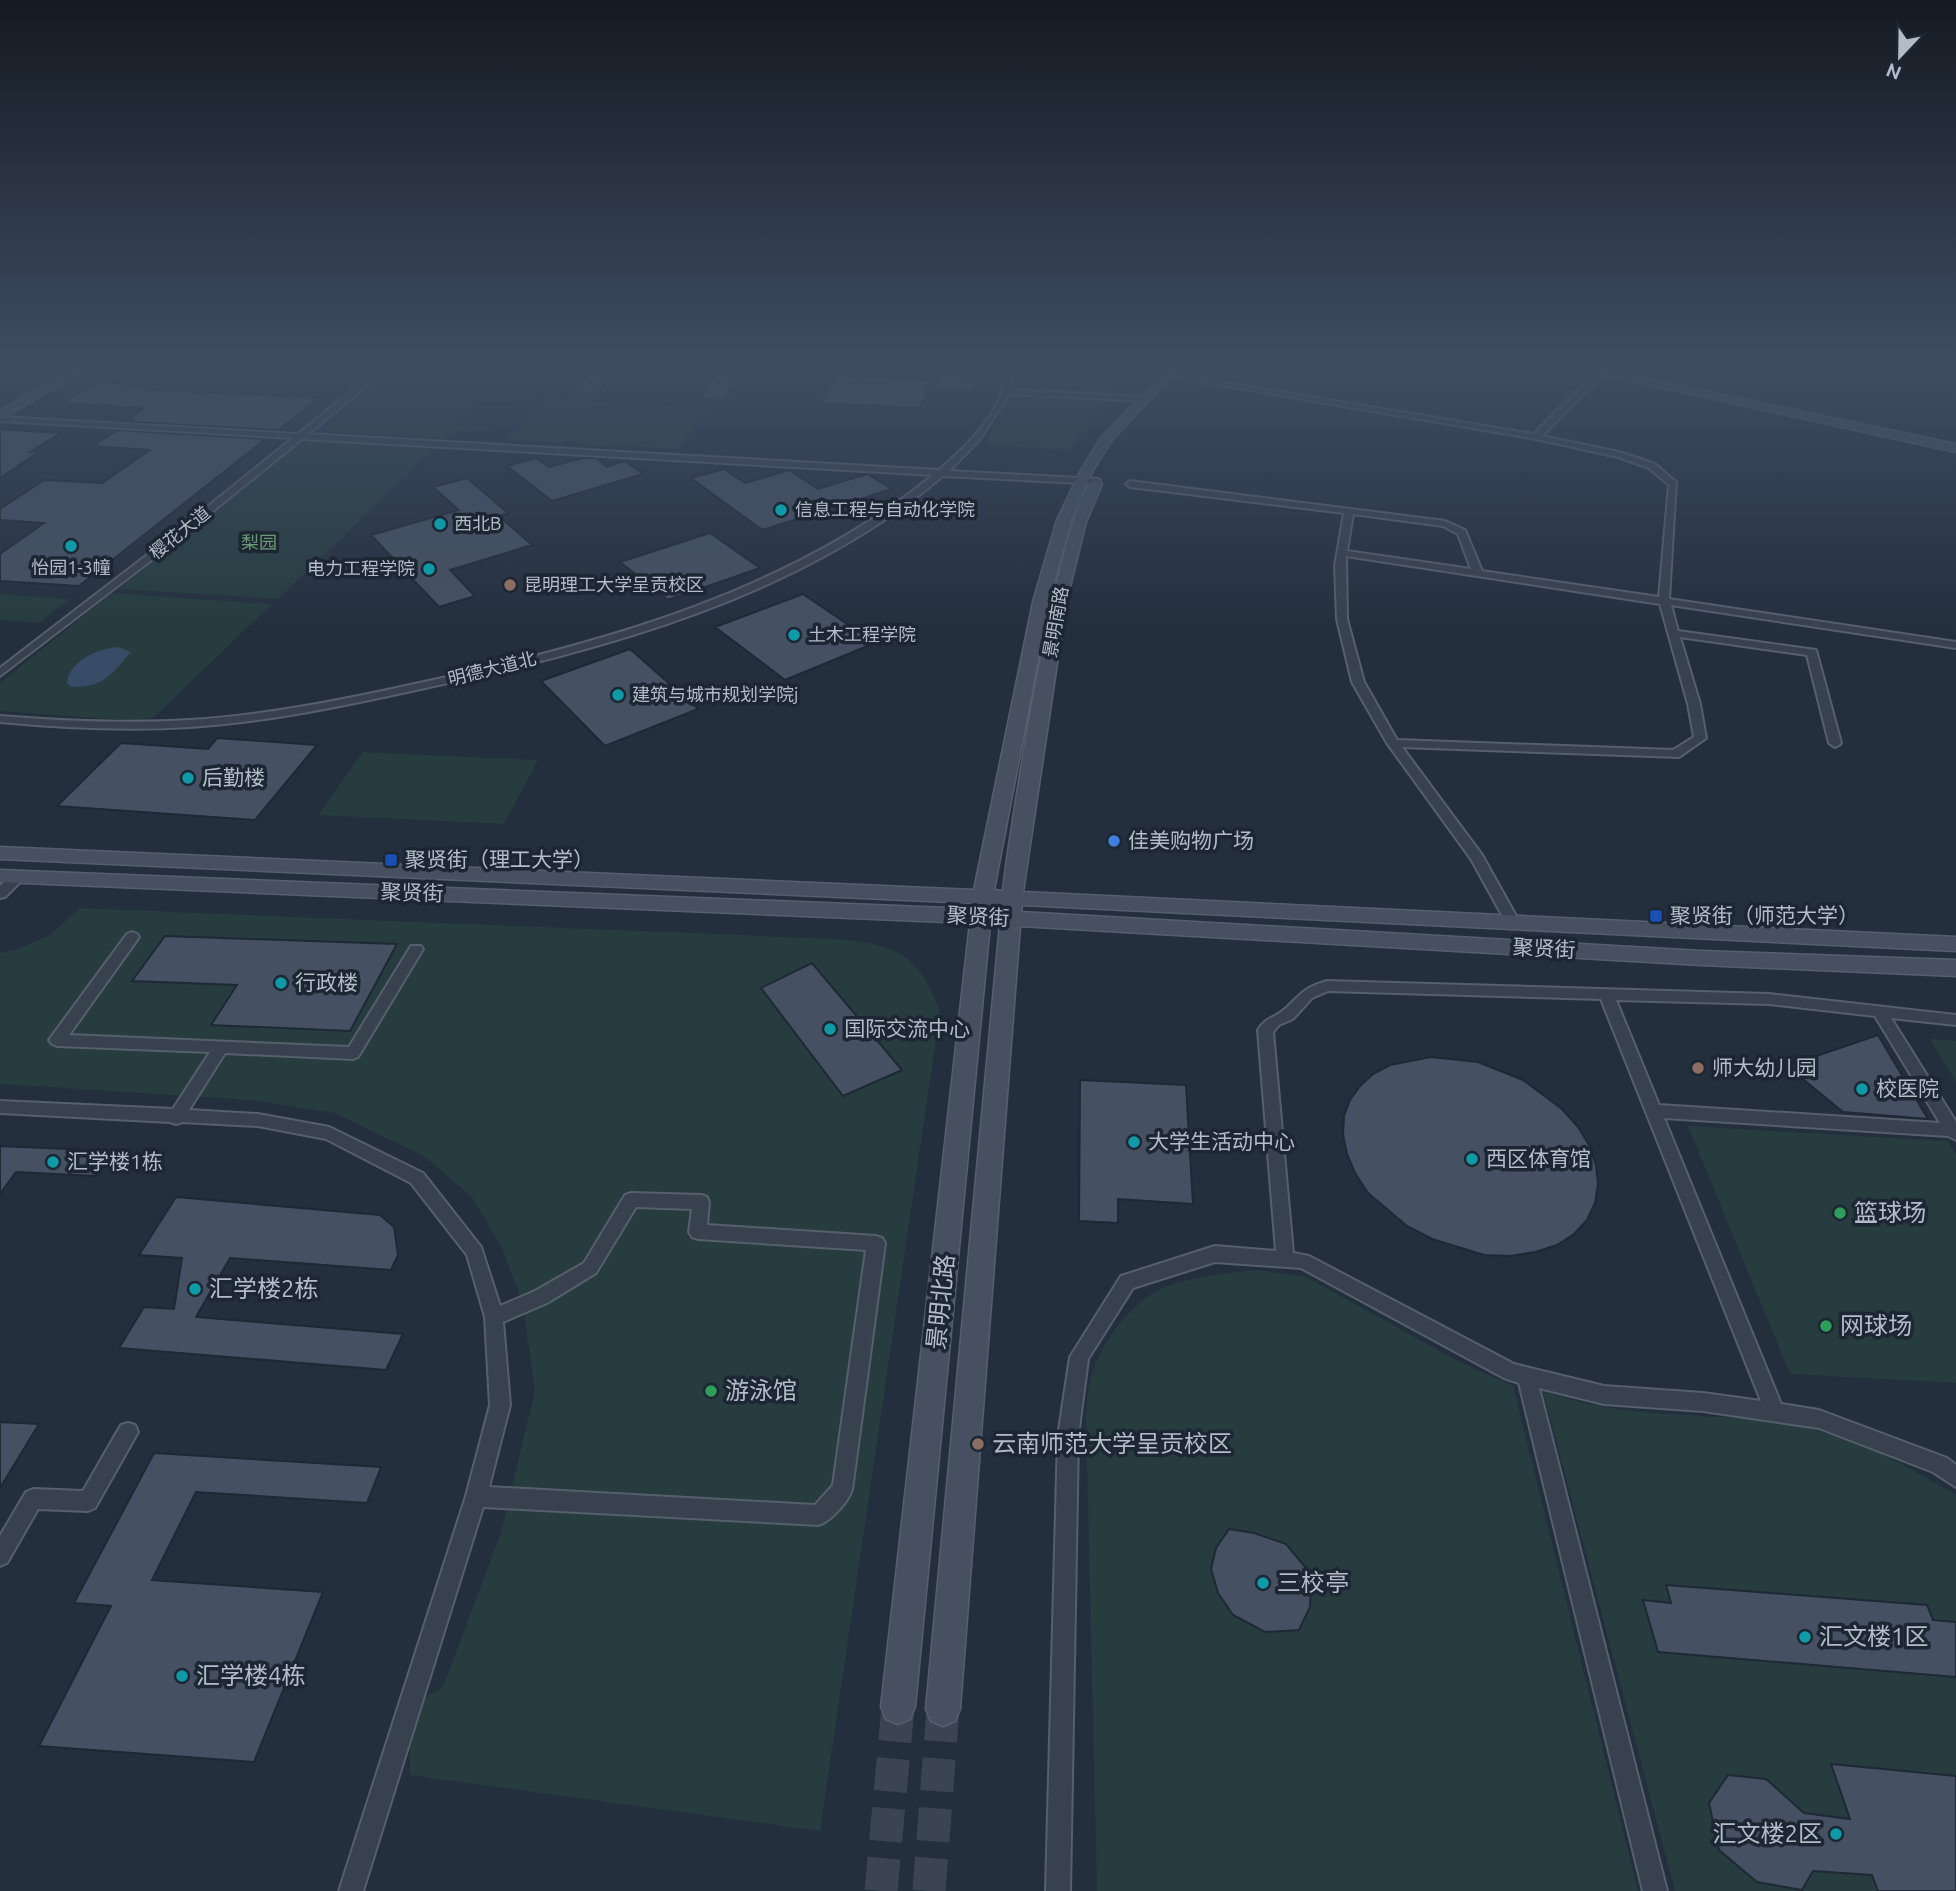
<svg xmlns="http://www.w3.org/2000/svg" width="1956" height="1891" font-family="Ubuntu,'Noto Sans SC',sans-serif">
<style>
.green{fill:#263c3f}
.water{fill:#394c67}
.building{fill:#455162;stroke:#1f2835;stroke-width:2}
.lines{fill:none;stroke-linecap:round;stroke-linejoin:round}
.secondary-tunnel{stroke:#3a4453;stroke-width:33;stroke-dasharray:33 17;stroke-linecap:butt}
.street-casing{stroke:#565f6c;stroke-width:4}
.secondary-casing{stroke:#565f6c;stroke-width:3}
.street{fill:#38414e;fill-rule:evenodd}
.secondary{fill:#465061;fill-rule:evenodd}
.culture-dot{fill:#0f9aa8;stroke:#1d2633;stroke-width:2.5}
.education-dot{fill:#8d6e63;stroke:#1d2633;stroke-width:2.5}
.shop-dot{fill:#3f7fe0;stroke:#1d2633;stroke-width:2.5}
.transit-dot{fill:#1a4fb4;stroke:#1d2633;stroke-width:2.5}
.leisure-dot{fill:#2e9e5b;stroke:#1d2633;stroke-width:2.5}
.labels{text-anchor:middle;stroke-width:7;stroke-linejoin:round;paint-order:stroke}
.far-poi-label{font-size:18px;fill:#b4bcc9;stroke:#1d2633;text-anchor:start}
.far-street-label{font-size:18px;fill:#b4bcc9;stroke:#1d2633}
.far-park-label{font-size:18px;fill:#6b9a76;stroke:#1d2633}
.poi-label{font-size:21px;fill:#b4bcc9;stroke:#1d2633;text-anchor:start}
.street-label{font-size:21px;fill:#b4bcc9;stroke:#1d2633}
.near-poi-label{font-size:24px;fill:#b4bcc9;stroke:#1d2633;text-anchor:start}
.near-street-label{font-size:24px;fill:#b4bcc9;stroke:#1d2633}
</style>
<rect width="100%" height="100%" fill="#242f3e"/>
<path class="green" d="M752,363H927L923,371Z
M1017,377L1123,380L1069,450L986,445Z
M370,389L532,397L525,403L478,402L456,424L493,426L494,429L454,431L448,438L329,432L324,427Z
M545,399L708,407L679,449L506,440Z
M314,441L430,449L431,452L278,599L119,589L297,444Z
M112,593L272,604L154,717L137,721L0,711V683Z
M0,594L70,599L39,623L0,620Z
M363,752L538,760L504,824L318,815Z
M80,908L834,939C892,943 920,953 940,1012L820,1831L410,1775V1706L443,1687L501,1533L535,1391L523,1304L502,1248L472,1197L425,1157L335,1113L250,1100L0,1084V953L18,949L50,935Z
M1930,1039L1956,1041V1082Z
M1688,1126L1948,1141L1956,1155V1383L1790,1374Z
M1259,1270L1306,1277L1456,1360L1513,1386L1638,1891H1097L1086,1418C1087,1406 1087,1393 1090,1381C1098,1347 1125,1310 1155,1292C1178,1278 1231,1272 1259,1270Z
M1543,1391C1632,1424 1726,1408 1816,1430C1865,1442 1913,1470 1956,1495V1891H1675Z"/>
<path class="water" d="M118,647L131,652C110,676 104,687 71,687L67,683C69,661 97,649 118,647Z"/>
<path class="building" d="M598,364L622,365L597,393L572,392Z
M721,369L744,370L723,400L699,398Z
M836,375L932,380L920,408L820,403Z
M940,375L978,376L974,390L935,389Z
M98,382L151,386L145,390L319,398L278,430L130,422L133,420H128L145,408L63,403Z
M0,429L12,430L61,433L30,452H39L0,478Z
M117,430L266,439L79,586L0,581V554L44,523L0,520V509L44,480L102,483L150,450L93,446Z
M536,458L549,467L583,458H596L607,467L625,461L643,474L552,501L507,466Z
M724,469L745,483L789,470L818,489L867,474L892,489L762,530L691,478Z
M467,478L508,513L499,516L532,545L450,570L475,596L439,607L371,535L459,510L433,487Z
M710,533L760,568L668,600L620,562Z
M803,594L875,643L785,680L715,627Z
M630,649L698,709L605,746L541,681Z
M217,738L317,745L255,820L57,806L121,743L208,749Z
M165,936L397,944L350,1031L211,1025L237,985L132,981Z
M812,963L902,1070L843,1096L761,988Z
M1878,1035L1928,1119L1843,1112L1787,1066Z
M1431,1057L1478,1062L1523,1080L1562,1109L1578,1127L1589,1145L1596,1165L1598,1184L1595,1203L1587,1220L1574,1234L1557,1245L1535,1252L1511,1256L1484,1255L1432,1239L1407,1226L1368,1193L1355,1173L1347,1154L1343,1135L1344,1116L1350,1100L1360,1086L1373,1074L1390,1065Z
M1080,1080L1186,1085L1193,1204L1118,1199V1223L1079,1221Z
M0,1146L112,1151L96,1176L16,1172L0,1194Z
M176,1197L380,1215L394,1227L398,1255L391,1270L230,1258L196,1317L403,1334L386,1370L119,1348L144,1307L174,1309L182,1258L139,1255Z
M0,1422L39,1424L0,1488Z
M154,1453L381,1467L367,1503L196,1492L152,1580L323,1592L254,1762L39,1746L111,1606L74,1603Z
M1229,1529L1254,1533L1286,1544L1311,1574L1310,1607L1299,1630L1265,1632L1233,1615L1218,1593L1211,1569L1216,1548Z
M1666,1585L1927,1605L1933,1620L1956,1622V1677L1658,1652L1643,1600L1671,1603Z
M1831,1764L1956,1776V1891H1878L1872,1875L1813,1871L1802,1890L1757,1882L1719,1850L1709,1803L1728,1775L1766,1779L1804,1813L1850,1819Z"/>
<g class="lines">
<path class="secondary-tunnel" d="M881,1891L898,1707
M929,1891L943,1709"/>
<g class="street-casing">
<path id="street" d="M386,363H395L308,434L939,470C960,452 995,420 1002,391C1004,383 1004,372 1004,363H1012L1010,390L1142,397L1146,399L1142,401L1009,394L980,439L949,471L1097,479L1100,480V484L943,476C798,598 606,649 425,688C348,705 269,722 190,727C127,731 63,728 0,722V716C63,721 126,724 190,720C269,715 347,699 424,682C603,643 789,592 933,475L302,439L166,549L0,676V668L160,545L293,438L0,421V417L298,434Z
M1597,371L1604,373L1542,436L1623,453L1655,464L1676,482L1669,599L1956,642V648L1671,605L1678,631L1816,650L1841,743L1839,745L1835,747L1829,743L1807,655L1680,637L1700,704L1706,738L1679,757L1402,747L1482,855L1520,923L1513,928L1508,926L1471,859L1387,743L1352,682L1337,619L1335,566L1344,513L1130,487L1126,484L1130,481L1445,521L1465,530L1482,571L1659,597L1669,485L1649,468L1618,457L1536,439L1174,377L1178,375L1534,434ZM1353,514L1443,526L1458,534L1471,569L1347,551ZM1346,556L1660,604L1688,704L1694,737L1673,750L1397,740L1364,682L1347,619Z
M17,873L22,874L24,877L22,880L5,897L0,898V886L12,874Z
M132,932L137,934L139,937L137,940L69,1035L349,1047L411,946H421L423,949L358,1057L353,1059L225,1053L189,1110L258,1114L329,1127L423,1173L481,1247L500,1306L535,1291L584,1263L625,1195L631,1193L701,1195L707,1197L709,1202L707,1225L876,1236L882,1238L885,1243L852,1490C847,1503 832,1520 819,1525L483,1507L363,1891H339L466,1496L490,1405L485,1317L467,1255L411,1183L326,1139L258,1126L182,1122L176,1124L170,1122L0,1113V1101L173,1109L210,1052L57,1046L52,1044L49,1040L127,934ZM636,1207L692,1209L689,1232L692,1237L698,1239L866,1250L833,1485L815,1505L489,1487L510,1405L503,1322L547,1303L596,1273Z
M1327,981L1769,994L1956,1015V1025L1891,1018L1956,1122V1140L1948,1136L1664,1118L1781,1404L1819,1410L1947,1458L1956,1465V1487L1933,1472L1819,1428L1703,1411L1604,1404L1539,1388L1667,1891H1643L1519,1383L1504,1378L1301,1268L1215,1262L1133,1288L1088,1359L1078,1436L1070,1891H1046L1058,1436L1070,1357L1121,1276L1215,1246L1276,1251L1258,1030C1266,1017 1275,1018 1285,1009C1303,993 1301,989 1327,981ZM1328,991L1601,999L1761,1401L1703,1393L1604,1386L1514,1364L1309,1256L1293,1253L1273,1032L1279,1025L1293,1019L1312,998ZM1616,1000L1769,1004L1875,1016L1940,1123L1659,1105Z
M128,1423L135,1425L138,1432L95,1508L88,1511L38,1509L7,1563L0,1566V1536L26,1492L33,1489L83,1491L121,1425Z"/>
</g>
<g class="secondary-casing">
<path id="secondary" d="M83,363H96L0,420V411Z
M1173,363H1184L1112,440L1093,470L1071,520L1049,602L994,890L1003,891C1008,841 1062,491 1095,480L1102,484L1086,522L1066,603L1023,892L1956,937V951L1022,905L1021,912L1701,951L1956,960V976L1701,965L1020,926L960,1709L955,1721L943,1726L931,1721L926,1709L1000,924H990L915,1707L910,1719L898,1724L886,1719L881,1707L970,923L0,882V870L972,909V903L0,859V847L974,890L1033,602L1057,520L1081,470L1103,435ZM992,904H1002L1001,911L992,910Z
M1549,363H1570L1956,444V452Z"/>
</g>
<use href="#street" class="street"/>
<use href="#secondary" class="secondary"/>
</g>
<linearGradient id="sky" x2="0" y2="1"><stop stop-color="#141a22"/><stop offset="0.58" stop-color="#3f4d63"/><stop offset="1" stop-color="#3f4d63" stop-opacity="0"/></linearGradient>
<rect width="1956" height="628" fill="url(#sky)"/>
<g class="culture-dot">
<circle cx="781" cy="510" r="7"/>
<circle cx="440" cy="524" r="7"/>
<circle cx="71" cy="546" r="7"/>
<circle cx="429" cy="569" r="7"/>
<circle cx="794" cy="635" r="7"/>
<circle cx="618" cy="695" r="7"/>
<circle cx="188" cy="778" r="7"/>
<circle cx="281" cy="983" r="7"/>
<circle cx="830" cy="1029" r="7"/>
<circle cx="1862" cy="1089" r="7"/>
<circle cx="1134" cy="1142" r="7"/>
<circle cx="1472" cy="1159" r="7"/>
<circle cx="53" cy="1162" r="7"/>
<circle cx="195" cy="1289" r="7"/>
<circle cx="1263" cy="1583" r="7"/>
<circle cx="1805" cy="1637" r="7"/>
<circle cx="182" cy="1676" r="7"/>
<circle cx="1836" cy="1834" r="7"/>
</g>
<g class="education-dot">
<circle cx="510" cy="585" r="7"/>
<circle cx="1698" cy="1068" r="7"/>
<circle cx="978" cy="1444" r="7"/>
</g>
<circle class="shop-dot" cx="1114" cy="841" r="7"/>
<g class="transit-dot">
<rect x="384" y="853" width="14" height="14" rx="3.5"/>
<rect x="1649" y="909" width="14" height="14" rx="3.5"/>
</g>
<g class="leisure-dot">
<circle cx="1840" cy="1213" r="7"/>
<circle cx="1826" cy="1326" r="7"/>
<circle cx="711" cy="1391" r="7"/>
</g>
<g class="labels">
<g class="far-poi-label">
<text x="795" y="516">信息工程与自动化学院</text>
<text x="454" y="530">西北B</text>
<text x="71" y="574" text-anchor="middle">怡园1-3幢</text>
<text x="415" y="575" text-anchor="end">电力工程学院</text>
<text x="524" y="591">昆明理工大学呈贡校区</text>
<text x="808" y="641">土木工程学院</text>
<text x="632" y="701">建筑与城市规划学院j</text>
</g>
<g class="far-street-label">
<text transform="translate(180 533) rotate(-39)" y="6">樱花大道</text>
<text transform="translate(1056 622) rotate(-80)" y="6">景明南路</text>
<text transform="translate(492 669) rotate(-14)" y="6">明德大道北</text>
</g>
<g class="far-park-label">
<text x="259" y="549">梨园</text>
</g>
<g class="poi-label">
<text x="202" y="785">后勤楼</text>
<text x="1128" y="848">佳美购物广场</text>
<text x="405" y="867">聚贤街（理工大学）</text>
<text x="1670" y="923">聚贤街（师范大学）</text>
<text x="295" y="990">行政楼</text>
<text x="844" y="1036">国际交流中心</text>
<text x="1712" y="1075">师大幼儿园</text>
<text x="1876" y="1096">校医院</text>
<text x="1148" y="1149">大学生活动中心</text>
<text x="1486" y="1166">西区体育馆</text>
<text x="67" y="1169">汇学楼1栋</text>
</g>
<g class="street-label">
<text transform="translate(412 893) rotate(2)" y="7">聚贤街</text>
<text transform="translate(978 917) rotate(3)" y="7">聚贤街</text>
<text transform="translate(1544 949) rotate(3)" y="7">聚贤街</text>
</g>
<g class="near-poi-label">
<text x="1854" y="1221">篮球场</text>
<text x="209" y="1297">汇学楼2栋</text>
<text x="1840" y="1334">网球场</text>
<text x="725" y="1399">游泳馆</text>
<text x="992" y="1452">云南师范大学呈贡校区</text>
<text x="1277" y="1591">三校亭</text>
<text x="1819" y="1645">汇文楼1区</text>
<text x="196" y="1684">汇学楼4栋</text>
<text x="1822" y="1842" text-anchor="end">汇文楼2区</text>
</g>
<g class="near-street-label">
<text transform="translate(941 1302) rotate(-84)" y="8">景明北路</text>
</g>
</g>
<g transform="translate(1900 56) rotate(202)" stroke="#1d2633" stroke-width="5" paint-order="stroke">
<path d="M0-5L12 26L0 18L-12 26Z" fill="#b4bcc9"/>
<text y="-10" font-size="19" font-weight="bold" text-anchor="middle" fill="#b4bcc9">N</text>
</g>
</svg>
